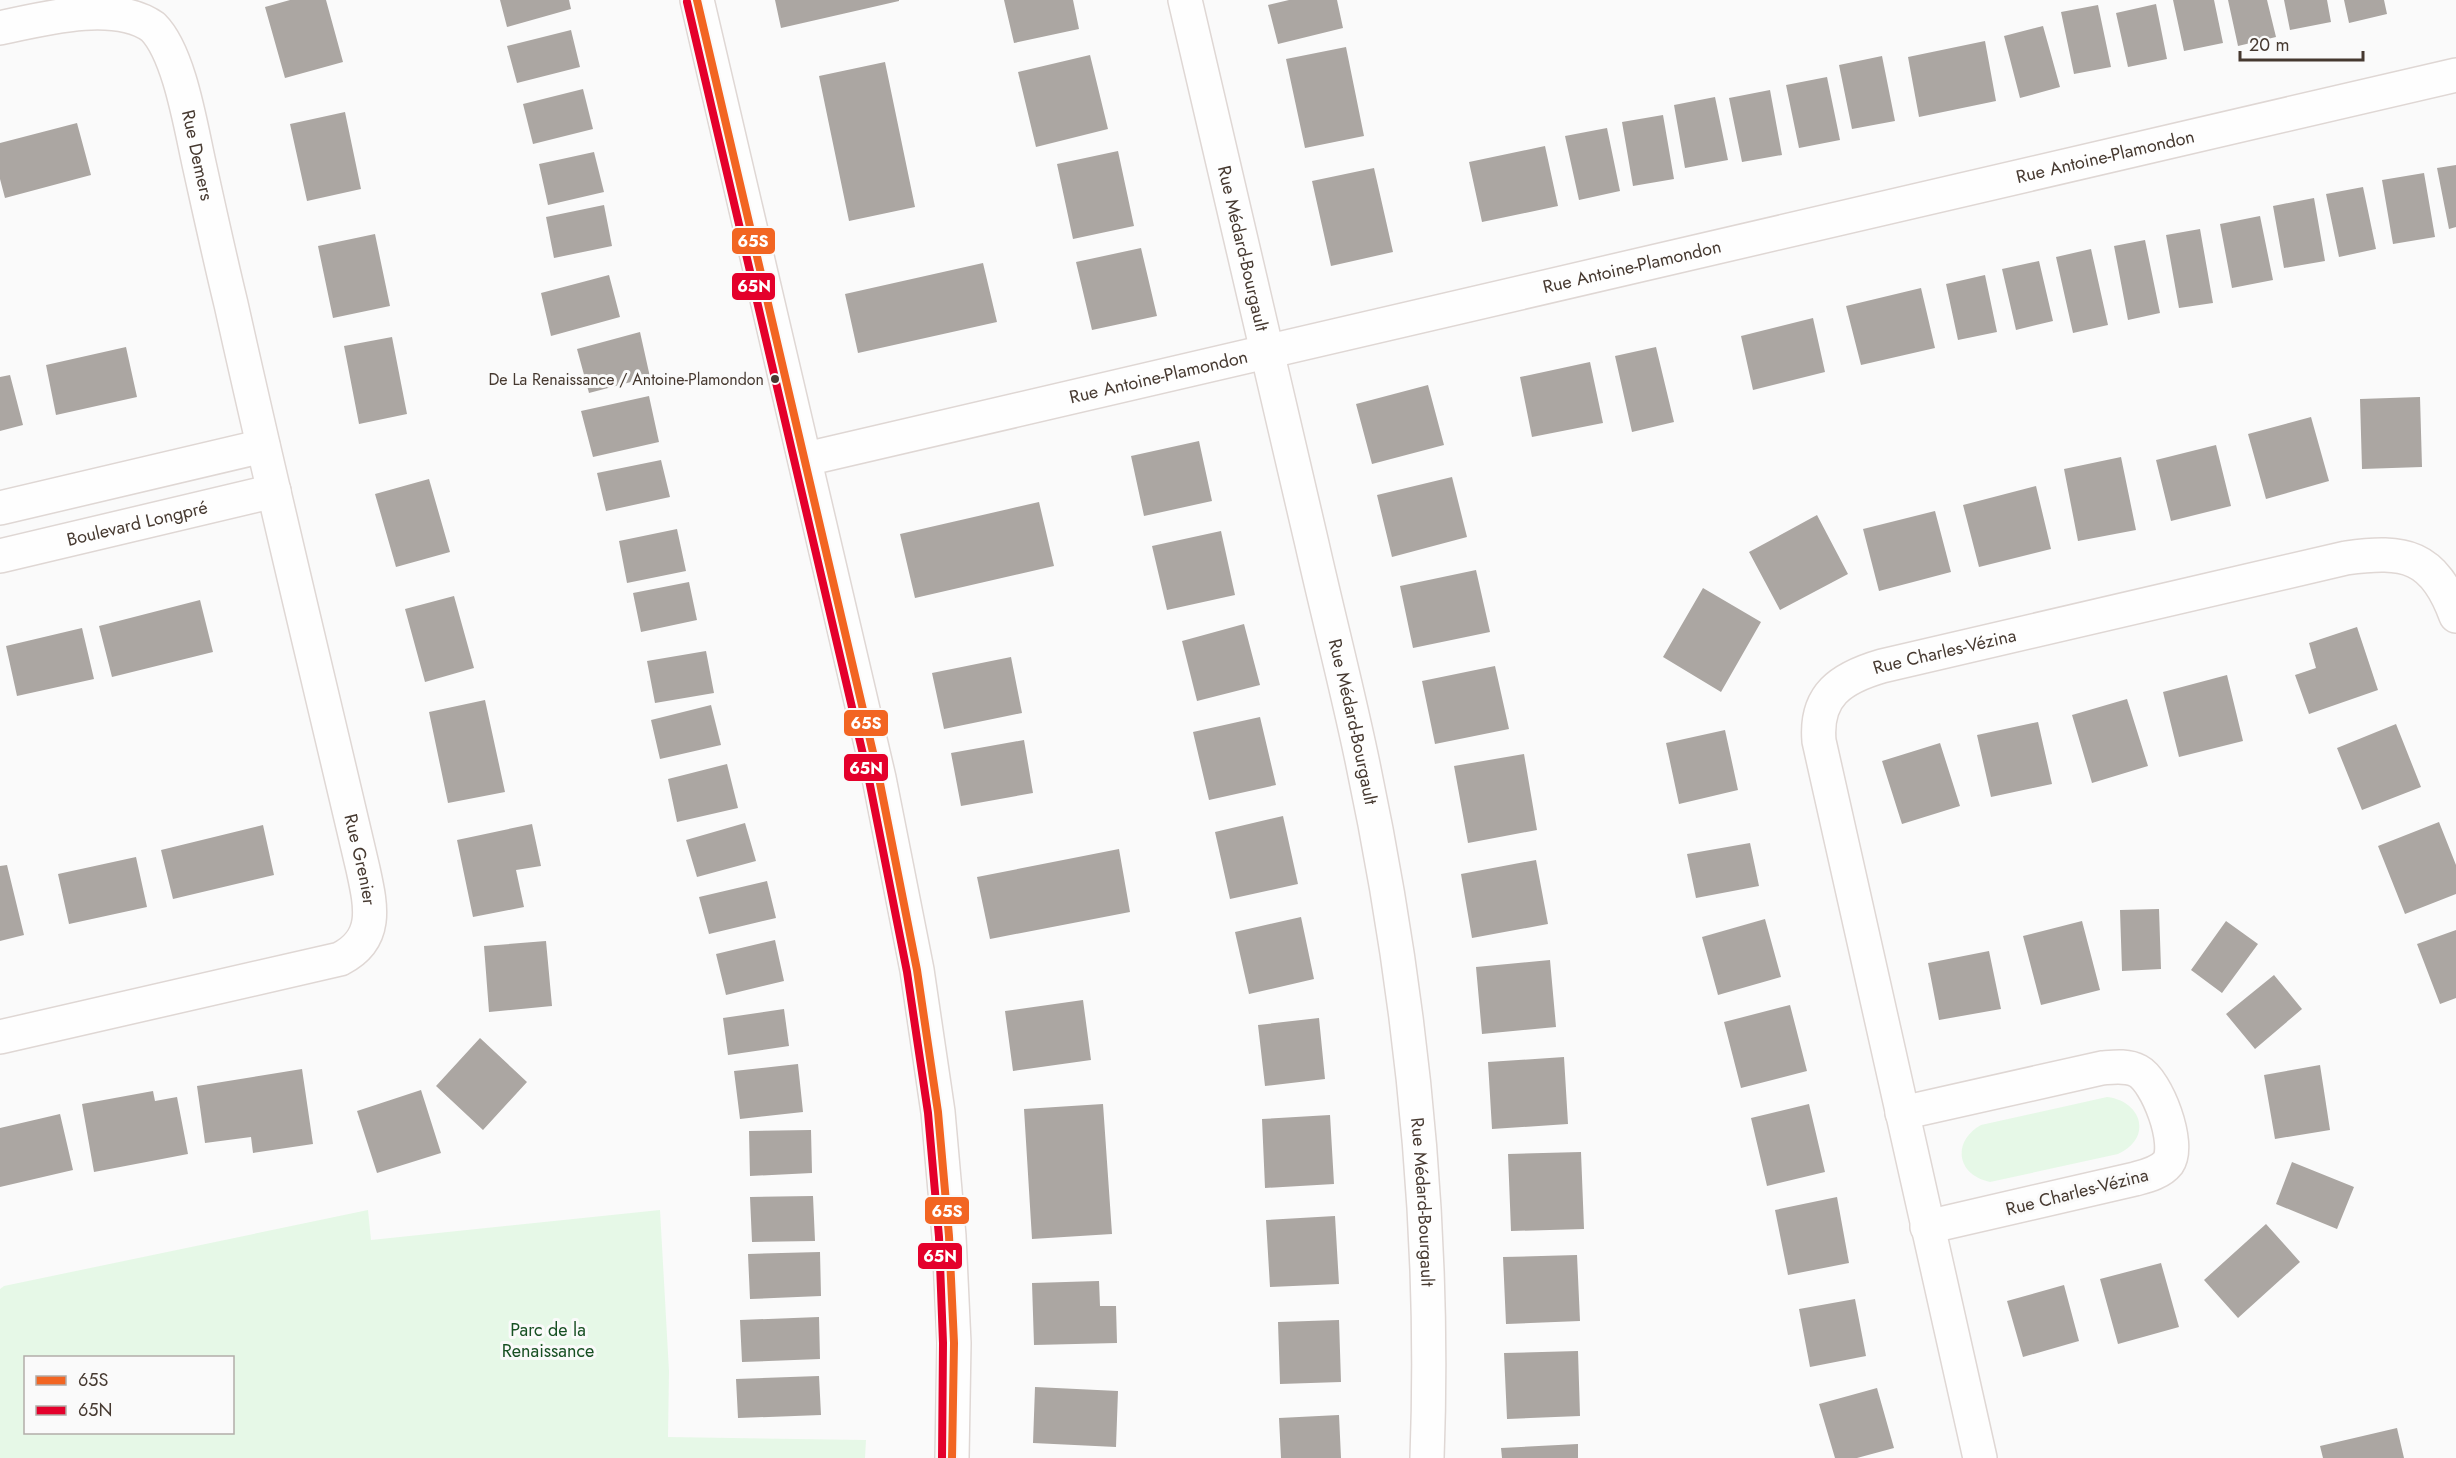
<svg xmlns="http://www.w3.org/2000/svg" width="2456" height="1458" font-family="Jost,sans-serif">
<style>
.green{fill:#e6f8e7;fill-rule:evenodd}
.building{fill:#aba6a2}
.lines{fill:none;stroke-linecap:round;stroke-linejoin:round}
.minor-casing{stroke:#dfd7d4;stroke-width:36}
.tertiary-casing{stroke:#dfd7d4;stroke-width:36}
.minor{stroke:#fefefe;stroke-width:33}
.tertiary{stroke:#fefefe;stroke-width:33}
.bus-1-casing{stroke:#fafafa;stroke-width:12}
.bus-2-casing{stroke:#fafafa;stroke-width:12}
.bus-1{stroke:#f26522;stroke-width:8}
.bus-2{stroke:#e4002b;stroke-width:8}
.bus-dot{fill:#463930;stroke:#fafafa;stroke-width:2}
.labels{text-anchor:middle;stroke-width:6;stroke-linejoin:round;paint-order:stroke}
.bus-label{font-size:16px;fill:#463930;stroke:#fafafa;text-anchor:end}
.street-label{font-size:18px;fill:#463930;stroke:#fafafa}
.park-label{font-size:18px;fill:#185023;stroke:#fafafa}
.line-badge{stroke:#fafafa;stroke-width:2}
.badge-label{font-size:16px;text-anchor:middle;font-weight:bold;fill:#fff}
</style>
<rect width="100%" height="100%" fill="#fafafa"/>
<path class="green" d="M2107,1097C2142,1101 2153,1138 2118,1154L1990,1182C1956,1175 1952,1141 1981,1125Z
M368,1210L371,1240L660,1210L669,1371L668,1437L866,1440L865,1458H0V1289L4,1286ZM26,1358H232V1432H26Z"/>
<path class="building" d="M290,0H326L343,62L285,78L265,7Z
M500,0H569L571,9L507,27Z
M775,0H899V1L781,28Z
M1004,0H1073L1079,29L1014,43Z
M1289,0H1337L1343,28L1278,44L1268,5Z
M2173,0H2214L2223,43L2184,51Z
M2228,0H2267L2276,37L2238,46Z
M2284,0H2327L2331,22L2290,30Z
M2344,0H2384L2387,14L2349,23Z
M2156,4L2167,59L2128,67L2116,13Z
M2098,5L2111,67L2074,74L2061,12Z
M2043,26L2060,87L2020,98L2004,36Z
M571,30L580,67L517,83L507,46Z
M1985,41L1996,101L1919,117L1908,57Z
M1346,47L1364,136L1305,148L1286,59Z
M1090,55L1108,129L1036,147L1018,72Z
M1882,56L1895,121L1852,129L1839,65Z
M885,62L915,207L849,221L819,76Z
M1827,77L1840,140L1799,148L1786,85Z
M583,89L593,129L533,144L523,104Z
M1770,90L1782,155L1742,162L1729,98Z
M1715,97L1728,160L1685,168L1674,105Z
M345,112L361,189L307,201L290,124Z
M1663,115L1674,179L1633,186L1622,122Z
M77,123L91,175L5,198L0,179V143Z
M1607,128L1620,191L1579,200L1565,136Z
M1545,146L1558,206L1482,222L1469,162Z
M1118,151L1134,226L1073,239L1057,164Z
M594,152L604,192L548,205L539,164Z
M2456,165V227L2449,229L2437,168Z
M1374,168L1393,252L1331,266L1312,181Z
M2424,173L2435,237L2393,244L2382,180Z
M2363,187L2376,249L2339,257L2326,194Z
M2314,198L2325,261L2284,268L2273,206Z
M604,205L612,246L554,258L546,217Z
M2260,216L2273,280L2232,288L2220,224Z
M2200,229L2213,303L2179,308L2166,235Z
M375,234L390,306L333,318L318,246Z
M2145,240L2160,313L2128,320L2114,246Z
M1141,248L1157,316L1092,330L1076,262Z
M2091,249L2108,325L2073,333L2056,257Z
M2039,261L2053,321L2016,330L2002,269Z
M983,263L997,322L858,353L845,294Z
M609,275L620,317L551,336L541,293Z
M1985,275L1997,332L1958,340L1946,284Z
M1921,288L1935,348L1861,365L1846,306Z
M1813,318L1825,372L1753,390L1741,336Z
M640,332L650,377L589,393L577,349Z
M392,337L407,414L359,424L344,346Z
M126,347L137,397L56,415L46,365Z
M1656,347L1674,422L1632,432L1615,356Z
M1590,362L1603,423L1532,437L1520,377Z
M10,375L23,425L0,431V377Z
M1428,385L1444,445L1372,464L1356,404Z
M649,396L659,442L593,457L581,411Z
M2420,397L2422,467L2362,469L2360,399Z
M2311,417L2329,481L2266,499L2248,434Z
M1199,441L1212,501L1144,516L1131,456Z
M2216,445L2231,506L2171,521L2156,460Z
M2121,457L2136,530L2078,541L2064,469Z
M661,460L670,497L606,511L597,473Z
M1452,477L1467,537L1392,557L1377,495Z
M429,479L450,552L396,567L375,494Z
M2036,486L2051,549L1979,567L1963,505Z
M1039,502L1054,566L915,598L900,534Z
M1935,511L1951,572L1879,591L1863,529Z
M1817,515L1848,574L1780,610L1749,552Z
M677,529L686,571L627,583L619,541Z
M1221,531L1235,595L1167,610L1152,546Z
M1476,570L1490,632L1413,648L1400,586Z
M689,582L697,620L641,632L633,593Z
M1703,588L1761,622L1721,692L1663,657Z
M454,596L474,668L425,682L405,609Z
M200,600L213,652L112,677L99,626Z
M1244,624L1260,685L1197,701L1182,641Z
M2357,627L2378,690L2309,714L2295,675L2316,668L2309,643Z
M82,628L94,679L17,696L6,646Z
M706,651L714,693L655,703L647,661Z
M1011,657L1022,713L944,729L932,673Z
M1495,666L1509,729L1435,744L1422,681Z
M2227,675L2243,741L2179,757L2163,692Z
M2127,699L2148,766L2092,783L2072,715Z
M485,700L505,792L448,803L429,712Z
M711,705L721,745L660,759L651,720Z
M1260,717L1276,785L1209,800L1193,732Z
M2038,722L2052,784L1991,797L1977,735Z
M2396,724L2421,787L2362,810L2337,748Z
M1725,730L1738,790L1679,804L1666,743Z
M1024,740L1033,793L961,806L951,753Z
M1940,743L1960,806L1902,824L1882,761Z
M1524,754L1537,830L1468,843L1454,766Z
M727,764L738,808L677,822L668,779Z
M1283,816L1298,884L1230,899L1215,832Z
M2439,822L2456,865V894L2405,914L2378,846Z
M745,823L756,861L697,877L686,840Z
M532,824L541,866L516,870L524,907L473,917L457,840Z
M263,825L274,875L173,899L161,850Z
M1750,843L1759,886L1696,898L1687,854Z
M1119,849L1130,912L990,939L977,877Z
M136,857L147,907L69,924L58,874Z
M1536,860L1548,924L1472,938L1461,874Z
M7,865L24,935L0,941V866Z
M767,881L776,918L709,934L699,897Z
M2159,909L2161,969L2122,971L2120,910Z
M1301,917L1314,979L1249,994L1235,932Z
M1765,919L1781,977L1718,995L1702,937Z
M2082,921L2100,990L2041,1005L2023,936Z
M2226,921L2258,944L2222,993L2191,970Z
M2456,930V998L2440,1004L2417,944Z
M775,940L784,981L726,995L716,954Z
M546,941L552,1006L489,1012L484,946Z
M1989,951L2001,1009L1939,1020L1928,963Z
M1550,960L1556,1027L1482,1034L1476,967Z
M2274,975L2302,1009L2255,1049L2226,1014Z
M1083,1000L1091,1060L1013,1071L1005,1011Z
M1790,1005L1807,1071L1741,1088L1724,1022Z
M784,1009L789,1046L728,1055L723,1018Z
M1319,1018L1325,1079L1265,1086L1258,1025Z
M480,1038L527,1082L483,1130L436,1086Z
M1564,1057L1568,1124L1492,1129L1488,1062Z
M798,1064L803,1112L740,1119L734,1071Z
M2320,1065L2330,1130L2275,1139L2264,1075Z
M302,1069L313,1144L253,1153L251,1137L205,1143L197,1086Z
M421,1090L441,1153L377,1173L357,1111Z
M153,1091L155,1101L177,1097L188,1154L94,1172L82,1104Z
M1103,1104L1112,1234L1032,1239L1024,1109Z
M1809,1104L1825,1172L1767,1186L1751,1118Z
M60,1114L73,1170L0,1187V1128Z
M1330,1115L1334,1184L1265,1188L1262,1119Z
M811,1130L812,1173L750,1176L749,1131Z
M1581,1152L1584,1229L1511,1231L1508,1154Z
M2292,1162L2354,1187L2337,1229L2276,1204Z
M813,1196L815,1241L752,1242L750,1197Z
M1837,1197L1849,1263L1788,1275L1775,1210Z
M1335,1216L1339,1284L1270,1287L1266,1220Z
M2266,1224L2300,1262L2238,1318L2204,1280Z
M820,1252L821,1296L750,1299L748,1254Z
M1577,1255L1580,1321L1506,1324L1503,1257Z
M2161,1263L2179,1327L2118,1344L2100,1279Z
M1099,1281L1100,1306H1116L1117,1343L1034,1345L1032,1283Z
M2064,1285L2079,1341L2023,1357L2007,1301Z
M1855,1299L1866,1356L1810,1367L1799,1309Z
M819,1317L820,1359L742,1362L740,1320Z
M1339,1320L1341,1382L1280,1384L1278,1322Z
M1578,1351L1580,1416L1507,1419L1504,1353Z
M819,1376L821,1415L738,1418L736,1379Z
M1035,1387L1118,1391L1116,1447L1033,1443Z
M1877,1388L1894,1448L1857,1458H1835L1819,1404Z
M1339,1415L1341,1458H1281L1279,1418Z
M2397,1428L2404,1458H2323L2320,1446Z
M1578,1444V1458H1502L1501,1448Z"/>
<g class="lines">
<g class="minor-casing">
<g id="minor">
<path id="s1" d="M1185,0C1227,182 1270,363 1312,544C1328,615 1346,684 1361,755C1410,985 1436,1223 1427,1458"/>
<path id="s2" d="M0,28C45,18 115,0 153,27C180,54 191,129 200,168C210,213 220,259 231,304C273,493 319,681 363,869C371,906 379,939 340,959L0,1037"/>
<path id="s3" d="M806,459L2456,75"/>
<path d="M0,508L263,446"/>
<path id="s4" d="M0,556L274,491"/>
<path d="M1902,1113L2102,1068C2114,1067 2127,1065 2138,1071C2157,1081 2181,1144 2168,1163C2160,1173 2146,1176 2135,1179L1927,1227"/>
<path id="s5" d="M1980,1458L1819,741C1815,695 1841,678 1882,666L2346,558C2405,550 2434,555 2456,616"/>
</g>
</g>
<g class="tertiary-casing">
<path id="tertiary" d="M697,0L879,778L917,970L938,1112L949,1236L954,1343L952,1458"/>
</g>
<use href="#minor" class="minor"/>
<use href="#tertiary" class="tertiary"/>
<g class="bus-1-casing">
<path id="bus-1" d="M697,0L879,778L917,970L938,1112L949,1236L954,1343L952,1458"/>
</g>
<g class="bus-2-casing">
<path id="bus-2" d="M687,2L869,780L907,972L928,1113L939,1237L943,1343L942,1458"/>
</g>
<use href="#bus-1" class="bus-1"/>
<use href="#bus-2" class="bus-2"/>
</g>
<circle class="bus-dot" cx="775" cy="379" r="5"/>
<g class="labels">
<g class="bus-label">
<text x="764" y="385">De La Renaissance / Antoine-Plamondon</text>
</g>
<g class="street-label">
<text dy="6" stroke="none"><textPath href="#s2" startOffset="294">Rue Demers</textPath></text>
<text dy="6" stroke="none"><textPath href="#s3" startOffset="1334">Rue Antoine-Plamondon</textPath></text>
<text dy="6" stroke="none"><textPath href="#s1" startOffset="255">Rue Médard-Bourgault</textPath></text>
<text dy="6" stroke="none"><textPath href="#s3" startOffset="848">Rue Antoine-Plamondon</textPath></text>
<text dy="6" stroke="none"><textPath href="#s3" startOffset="362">Rue Antoine-Plamondon</textPath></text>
<text dy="6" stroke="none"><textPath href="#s4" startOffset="141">Boulevard Longpré</textPath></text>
<text dy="6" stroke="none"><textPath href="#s5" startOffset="908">Rue Charles-Vézina</textPath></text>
<text dy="6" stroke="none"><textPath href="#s1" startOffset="741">Rue Médard-Bourgault</textPath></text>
<text dy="6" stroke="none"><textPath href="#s2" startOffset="1017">Rue Grenier</textPath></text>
<text transform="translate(2077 1192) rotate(-14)" y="6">Rue Charles-Vézina</text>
<text dy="6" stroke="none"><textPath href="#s1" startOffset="1227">Rue Médard-Bourgault</textPath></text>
</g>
<g class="park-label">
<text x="548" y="1336">Parc de la<tspan x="548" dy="21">Renaissance</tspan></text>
</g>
</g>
<g class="line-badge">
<rect x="731" y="227" width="45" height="28" rx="6" fill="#f26522"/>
<rect x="731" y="272" width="45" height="29" rx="6" fill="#e4002b"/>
<rect x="843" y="709" width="46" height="28" rx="6" fill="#f26522"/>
<rect x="843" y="753" width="46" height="29" rx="6" fill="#e4002b"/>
<rect x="924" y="1196" width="46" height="29" rx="6" fill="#f26522"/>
<rect x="917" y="1242" width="46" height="28" rx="6" fill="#e4002b"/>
</g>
<g class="badge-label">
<text x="753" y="247">65S</text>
<text x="754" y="292">65N</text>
<text x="866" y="729">65S</text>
<text x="866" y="774">65N</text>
<text x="947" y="1217">65S</text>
<text x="940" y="1262">65N</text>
</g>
<rect x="24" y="1356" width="210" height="78" fill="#fafafa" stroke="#b2ada9" stroke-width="1.5"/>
<rect x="36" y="1376" width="30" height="9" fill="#f26522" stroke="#b2ada9" stroke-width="1.5"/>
<text x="78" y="1386" font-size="18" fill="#463930">65S</text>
<rect x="36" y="1406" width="30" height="9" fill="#e4002b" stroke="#b2ada9" stroke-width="1.5"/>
<text x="78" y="1416" font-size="18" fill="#463930">65N</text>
<path d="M2240 51v9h123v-9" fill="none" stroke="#463930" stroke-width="3"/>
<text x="2249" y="51" font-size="18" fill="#463930" stroke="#fafafa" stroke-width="4.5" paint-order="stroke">20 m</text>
</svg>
